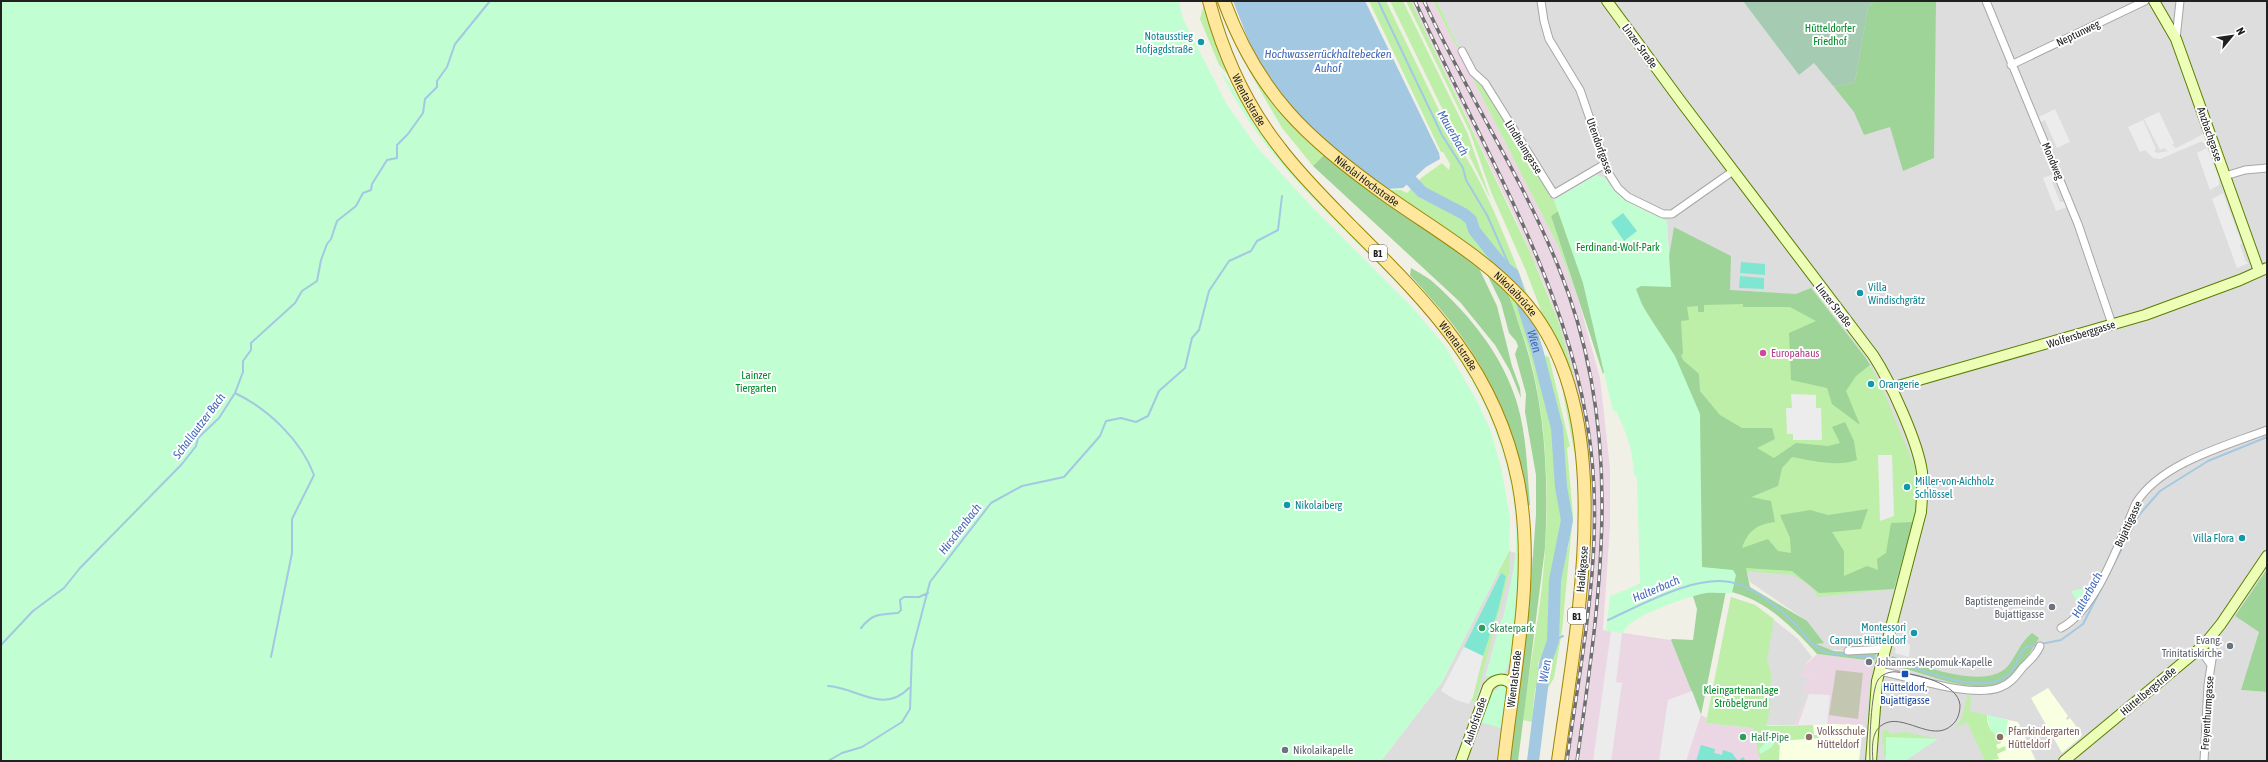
<svg xmlns="http://www.w3.org/2000/svg" width="2268" height="762" font-family="'Asap Condensed',sans-serif">
<style>
.residential{fill:#dedddd}
.industrial{fill:#ebd7e4}
.education{fill:#f9ffe1}
.construction{fill:#c3c7b1}
.grass{fill:#beefa9}
.forest{fill:#9ed498}
.cemetery{fill:#a5ccb2}
.park{fill:#c1fed1}
.pitch{fill:#7fe6d1}
.parking{fill:#ececec}
.water{fill:#a3c8e2}
.lines{fill:none;stroke-linecap:round;stroke-linejoin:round}
.stream{stroke:#a3c8e2;stroke-width:2}
.river{stroke:#a3c8e2;stroke-width:12}
.street-casing{stroke:#a7a7a7;stroke-width:9}
.secondary-casing{stroke:#597e00;stroke-width:12}
.primary-casing{stroke:#9c8600;stroke-width:14}
.street{stroke:#fff;stroke-width:7}
.secondary{stroke:#edfeb7;stroke-width:10}
.primary{stroke:#ffe79d;stroke-width:12}
.tram{stroke:#6e6e6e;stroke-width:1}
.rail-casing{stroke:#6e6e6e;stroke-width:3.5}
.rail{stroke:#fff;stroke-width:2;stroke-dasharray:6;stroke-linecap:butt}
.culture-dot{fill:#0f9aa8;stroke:#fff;stroke-width:1.5}
.hotel-dot{fill:#d1479c;stroke:#fff;stroke-width:1.5}
.worship-dot{fill:#6b7280;stroke:#fff;stroke-width:1.5}
.leisure-dot{fill:#2e9e5b;stroke:#fff;stroke-width:1.5}
.transit-dot{fill:#1a4fb4;stroke:#fff;stroke-width:1.5}
.education-dot{fill:#8d6e63;stroke:#fff;stroke-width:1.5}
.labels{text-anchor:middle;stroke-width:4;stroke-linejoin:round;paint-order:stroke}
.shield{fill:#fff;stroke:#636363;stroke-width:1}
.shield-label{font-size:10px;font-weight:bold;fill:#202020}
.park-label{font-size:11px;fill:#038928;stroke:#fff}
.street-label{font-size:11px;fill:#202020;stroke:#fff}
.culture-label{font-size:11px;fill:#0d838f;stroke:#fff;text-anchor:start}
.hotel-label{font-size:11px;fill:#b23c85;stroke:#fff;text-anchor:start}
.worship-label{font-size:11px;fill:#5b616d;stroke:#fff;text-anchor:end}
.leisure-label{font-size:11px;fill:#27864d;stroke:#fff;text-anchor:start}
.transit-label{font-size:11px;fill:#164399;stroke:#fff}
.education-label{font-size:11px;fill:#785e54;stroke:#fff;text-anchor:start}
.water-label{font-size:12px;font-style:italic;fill:#4468b8;stroke:#fff}
</style>
<rect width="100%" height="100%" fill="#f1f0e6"/>
<path class="residential" d="M1437,1H2267V569L2235,616L2260,632L2241,690L2267,692V761H1760L1753,728L1706,723L1731,597L1755,605L1798,639L1812,657L1804,666L1806,668L1802,675L1809,678L1805,688L1809,694L1794,725L1842,724L1865,674L1874,661L1848,651L1825,649L1816,644L1801,617L1750,582L1675,356L1667,221L1623,199L1614,192L1605,178L1596,175L1554,200L1550,199L1548,196L1550,194L1495,104L1466,64Z
M1509,551L1533,558L1529,610L1510,761H1381L1442,682Z"/>
<path class="industrial" d="M1411,1H1433L1558,246L1579,302L1600,378L1610,468V526L1603,630L1671,640L1701,715L1707,718L1706,723L1753,728L1760,761H1563L1590,535V480L1579,400L1559,323L1544,284L1517,222Z
M1817,654L1874,661L1869,680L1863,725H1794L1809,694L1802,691L1809,678L1802,675L1800,671L1805,669L1804,666Z"/>
<path class="education" d="M2048,688L2068,716L2066,718L2067,720L2070,718L2082,734L2080,738L2062,753L2031,698Z
M1976,713L2018,722L2036,761H1985Z
M1834,724L1863,725L1859,761H1760L1754,726Z"/>
<path class="construction" d="M1836,670L1863,673L1858,719L1829,715Z"/>
<path class="grass" d="M1369,1H1386L1451,135C1485,180 1509,247 1530,301L1388,190H1401L1407,193L1421,178L1442,163L1449,170L1450,164L1443,152H1441Z
M1390,1H1403L1467,132L1491,200L1465,147L1452,129Z
M1406,1H1411L1531,254L1559,323L1573,372L1565,387C1573,423 1580,462 1581,499C1582,531 1578,565 1574,597L1580,522L1577,467L1562,387L1540,308L1526,271L1491,192L1470,132Z
M1433,1H1437L1466,64L1483,84L1510,131L1551,194L1548,196L1554,200L1558,211L1551,216L1579,302L1558,246Z
M1204,4L1218,47L1231,78L1219,65L1200,19Z
M1251,70L1275,107L1324,155L1313,166L1282,128L1249,71Z
M1641,286L1796,294L1811,288L1819,297L1865,357L1880,383L1916,470L1915,514L1894,589L1818,597L1811,586L1793,575L1733,570L1636,288Z
M1504,287L1521,304L1553,430L1559,501L1565,521L1560,548L1556,552L1551,581L1550,633L1548,644L1538,663L1539,680L1535,689L1532,722L1523,720C1528,675 1537,631 1542,586C1550,511 1549,434 1531,361C1524,335 1514,311 1504,287Z
M1543,355L1549,357L1570,446L1567,448L1573,515L1562,631L1554,678L1548,688C1546,678 1554,668 1550,659L1554,651L1555,639L1559,635L1556,612L1564,552L1568,549L1571,523L1564,486L1562,435L1555,414L1556,409Z
M1511,536L1509,573L1475,703L1471,700L1506,576L1498,573L1510,550Z
M1731,597L1755,605L1774,619L1767,660L1771,673L1770,709L1766,726L1813,725L1814,735H1819V738L1780,741L1779,761H1760L1753,728L1706,723Z
M1967,696L1971,697L1970,711L1987,715C1986,726 1993,734 2002,739L2001,743L1996,745L1998,749L2005,746L2006,750L1997,754L1999,759L1985,761L1967,722L1955,728L1962,718Z
M1883,730H1888L1890,734L1905,732L1938,739L1887,737L1886,756H1884V744H1882Z"/>
<path class="forest" d="M1876,1H1936L1934,158L1903,171L1890,127L1864,135L1854,112L1834,87L1855,82L1868,7Z
M1324,155L1477,264L1497,306L1512,366L1520,388L1521,398L1510,371L1495,345L1460,302L1313,166Z
M1558,211L1665,281L1674,227L1731,256L1730,290L1796,294L1811,288L1865,357L1870,365L1856,376L1846,391L1860,425L1832,404L1827,388L1791,380L1789,333L1816,321L1790,307H1743V304L1704,305V312H1698V306L1687,307L1689,320L1681,321L1683,354L1681,355L1683,360L1699,374L1700,391L1720,415L1742,428H1772L1775,439L1757,448L1774,458L1796,443L1828,446L1840,443L1832,427L1845,422L1854,441L1857,460C1837,467 1813,461 1792,457L1782,468L1778,486L1751,497L1771,501L1775,522C1757,524 1748,531 1742,548L1768,539L1778,551L1791,553L1790,538L1780,515L1810,510L1828,515L1868,509L1861,529L1832,532L1844,551V576L1867,566L1878,570L1877,559L1886,553L1891,523L1913,522L1894,589L1819,593L1792,571L1746,568L1750,587L1807,621L1824,643L1816,644L1834,651L1876,654L1874,661L1817,654C1793,627 1763,597 1726,591L1701,715L1671,640L1672,639L1693,640L1697,609L1692,593L1625,591L1640,584L1670,353L1642,304L1603,374L1551,216Z
M1411,268C1419,273 1428,277 1434,283C1470,315 1503,356 1517,403C1527,436 1527,471 1530,505L1528,506C1521,441 1493,378 1454,326C1440,308 1425,292 1410,275Z
M1485,270C1491,275 1501,281 1505,288C1511,299 1515,313 1519,325C1545,396 1549,473 1545,548L1518,761H1510L1529,610L1536,515V475L1525,412L1526,394L1515,354L1518,346L1516,341L1509,333L1501,303Z
M2267,569V692L2241,690L2259,632L2235,616Z
M2032,633L2039,638C2031,652 2019,672 2005,680C1974,699 1922,670 1889,665L1892,656C1919,664 1983,691 2007,667C2016,657 2020,642 2032,633Z"/>
<path class="cemetery" d="M1743,1H1876L1868,7L1855,82L1834,87L1814,63L1799,75Z"/>
<path class="park" d="M1,1H1179L1183,19L1226,103L1257,147L1311,206L1412,307L1445,346L1476,399L1490,429L1501,467L1510,518L1509,551L1442,682L1381,761H1Z
M1221,72C1237,91 1248,113 1262,134C1276,155 1292,173 1309,192C1338,224 1371,253 1401,285C1492,379 1526,472 1516,603C1515,617 1514,667 1503,674L1485,677L1501,620L1503,618C1508,593 1515,570 1516,544C1517,456 1478,374 1421,309C1351,230 1267,170 1221,72Z
M1596,175L1605,178C1621,203 1641,208 1667,221L1671,287L1641,286L1636,289L1643,307L1675,356L1700,414L1702,567L1733,570L1736,575L1732,593C1722,594 1712,591 1701,594C1685,598 1627,617 1623,633L1606,631L1610,596L1640,584L1637,477L1634,476C1633,450 1627,434 1616,411H1613L1583,283L1554,200Z
M2090,587L2087,597L2080,606L2071,591Z
M1501,686H1507L1501,728L1479,722L1491,694Z
M1987,715L2008,720L2006,733L2008,734L2002,739L1990,730Z
M1769,730L1776,731C1776,745 1773,748 1760,754L1759,749C1765,745 1768,737 1769,730Z
M1886,737L1938,739L1905,761H1886Z"/>
<path class="pitch" d="M1623,213L1637,231L1624,241L1611,222Z
M1741,262L1765,264V275L1740,273Z
M1740,276L1764,278V289L1739,288Z
M1501,573L1506,576L1498,610L1483,656L1464,647Z
M1701,745L1715,749L1714,753L1722,755L1723,750L1732,753L1738,761L1743,757L1746,761H1696Z"/>
<path class="parking" d="M2055,109L2070,142L2057,148L2045,120L2041,122L2039,117Z
M2159,112L2174,143L2172,145L2176,148L2200,136L2203,133L2207,143L2200,142L2160,159L2153,158L2145,150L2140,152L2128,127L2143,120L2156,149L2154,151L2157,153L2168,151L2164,148L2160,150L2144,119Z
M2207,148L2219,177V185L2210,190L2197,153Z
M2054,174L2056,178L2052,182L2060,202H2065L2067,207L2056,211L2043,178Z
M2223,193L2242,244L2240,245L2246,262L2249,263L2237,268L2212,199Z
M1791,394L1816,395V408H1821L1822,440H1793V434H1787L1786,408H1792Z
M1878,455H1892L1894,516L1880,521Z
M1611,631L1622,633L1616,682L1622,683L1611,761H1593Z
M1898,635L1906,640L1910,646L1909,657L1895,653L1896,648L1894,647Z
M1464,647L1483,656L1473,697L1469,704L1456,700L1441,691Z
M1692,691L1701,715L1686,761H1659L1668,700Z
M1809,694L1830,695L1827,724L1798,725Z"/>
<path class="water" d="M1233,1H1365L1439,153L1440,159L1426,167L1403,188L1387,189L1355,169L1307,128L1257,62Z"/>
<g class="lines">
<path class="stream" d="M1378,1L1442,135L1463,168L1466,180L1487,215L1513,274
M235,393C268,409 301,440 314,475L292,519V553L271,657
M1608,620C1641,605 1701,571 1737,584C1757,590 1773,604 1788,617C1803,630 1809,647 1828,653L1880,658
M861,628C874,612 880,615 898,613L901,610L900,600L904,597H919L928,593
M1553,641L1563,636
M1,645L33,611L64,588L80,568L182,464L196,446L198,438L219,418L235,393L243,372V361L251,350V343L295,303L302,291L317,281L321,260L327,244L331,239L337,221L356,206L363,193L371,190L372,184L387,160L397,158V145L408,134L423,113L425,99L437,87V81L447,67L455,44L490,1
M1886,659C1917,667 1980,698 2008,675C2017,667 2018,655 2026,647L2061,640L2083,624L2139,515L2160,491L2208,461L2267,437
M828,686C856,687 883,715 909,688
M828,761L842,753L862,747L902,722L910,709L912,651L930,582L991,503L1022,486L1064,477L1100,436L1106,421L1121,418L1136,422L1148,416L1159,391L1185,368L1192,338L1199,330L1209,291L1229,261L1251,251L1257,241L1278,230L1282,196"/>
<path class="river" id="s1" d="M1401,170L1422,192L1464,214L1471,220L1474,230L1493,254L1504,267L1513,274L1537,350L1557,428L1561,487L1567,520L1555,580L1553,641L1545,664L1533,761"/>
<g class="street-casing">
<path id="street" d="M1541,1L1544,21L1549,39L1580,90L1609,174L1618,188L1628,197L1663,214H1672L1733,171
M1986,1L2078,224L2112,324
M2176,39L2180,1
M1462,51L1473,72L1485,83L1554,194L1605,164
M2011,65L2145,1
M2225,176L2245,170L2267,168
M2061,628C2097,609 2120,540 2136,503C2161,463 2225,446 2267,430
M2200,649L2211,665
M1848,651L1886,649
M1880,671C1910,677 1972,699 2001,687C2011,683 2016,676 2023,667C2030,660 2036,656 2040,646
M2204,761L2208,685L2213,653V647L2209,640"/>
</g>
<g class="secondary-casing">
<path id="secondary" d="M1607,1L1682,103L1873,355C1890,381 1918,442 1922,472C1923,486 1922,499 1921,512L1877,681L1871,761
M2154,1L2176,39L2259,271
M1891,388L2145,315L2240,280L2267,268
M1461,761L1488,687C1495,678 1505,677 1512,685
M2064,761L2204,645L2221,624L2267,556"/>
</g>
<g class="primary-casing">
<g id="primary">
<path id="s2" d="M1209,1C1223,54 1246,105 1280,148C1301,176 1326,200 1350,225C1428,303 1495,368 1518,481C1536,573 1514,669 1504,761"/>
<path id="s3" d="M1224,1C1258,94 1308,140 1387,196C1435,230 1489,260 1527,305C1621,417 1576,628 1558,761"/>
</g>
</g>
<use href="#street" class="street"/>
<use href="#secondary" class="secondary"/>
<use href="#primary" class="primary"/>
<path class="tram" d="M1870,761C1869,747 1871,690 1878,680C1882,674 1890,671 1897,672C1916,674 1958,683 1960,705C1960,712 1958,720 1952,725C1932,744 1902,711 1882,725C1871,732 1872,749 1873,761"/>
<g class="rail-casing">
<path id="rail" d="M1415,1C1486,159 1588,312 1594,490C1598,580 1579,672 1567,761
M1424,1C1465,91 1521,175 1558,266C1626,432 1601,590 1577,761"/>
</g>
<use href="#rail" class="rail"/>
</g>
<g class="culture-dot">
<circle cx="1201" cy="42" r="4"/>
<circle cx="1860" cy="293" r="4"/>
<circle cx="1871" cy="384" r="4"/>
<circle cx="1907" cy="487" r="4"/>
<circle cx="1287" cy="505" r="4"/>
<circle cx="2242" cy="538" r="4"/>
<circle cx="1914" cy="633" r="4"/>
</g>
<circle class="hotel-dot" cx="1763" cy="353" r="4"/>
<g class="worship-dot">
<circle cx="2052" cy="607" r="4"/>
<circle cx="2230" cy="646" r="4"/>
<circle cx="1869" cy="662" r="4"/>
<circle cx="1285" cy="750" r="4"/>
</g>
<g class="leisure-dot">
<circle cx="1482" cy="628" r="4"/>
<circle cx="1743" cy="737" r="4"/>
</g>
<rect class="transit-dot" x="1901" y="670" width="8" height="8" rx="2"/>
<g class="education-dot">
<circle cx="1809" cy="737" r="4"/>
<circle cx="2000" cy="737" r="4"/>
</g>
<g class="labels">
<g class="shield">
<rect x="1369" y="245" width="18" height="16" rx="3"/>
<rect x="1568" y="608" width="18" height="16" rx="3"/>
</g>
<g class="shield-label">
<text x="1378" y="257">B1</text>
<text x="1577" y="620">B1</text>
</g>
<g class="park-label">
<text x="1830" y="32">Hütteldorfer<tspan x="1830" dy="13">Friedhof</tspan></text>
<text x="1618" y="251">Ferdinand-Wolf-Park</text>
<text x="756" y="379">Lainzer<tspan x="756" dy="13">Tiergarten</tspan></text>
<text x="1741" y="694">Kleingartenanlage<tspan x="1741" dy="13">Ströbelgrund</tspan></text>
</g>
<g class="street-label">
<text transform="translate(2078 33) rotate(-26)" y="4">Neptunweg</text>
<text transform="translate(1640 46) rotate(54)" y="4">Linzer Straße</text>
<text dy="4" stroke="none"><textPath href="#s2" startOffset="107">Wientalstraße</textPath></text>
<text transform="translate(2210 134) rotate(71)" y="4">Anzbachgasse</text>
<text transform="translate(1600 146) rotate(70)" y="4">Utendorfgasse</text>
<text transform="translate(1524 147) rotate(58)" y="4">Lindheimgasse</text>
<text transform="translate(2053 161) rotate(67)" y="4">Mondweg</text>
<text dy="4" stroke="none"><textPath href="#s3" startOffset="234">Nikolai Hochstraße</textPath></text>
<text dy="4" stroke="none"><textPath href="#s3" startOffset="421">Nikolaibrücke</textPath></text>
<text transform="translate(1834 305) rotate(52)" y="4">Linzer Straße</text>
<text transform="translate(2081 334) rotate(-17)" y="4">Wolfersberggasse</text>
<text dy="4" stroke="none"><textPath href="#s2" startOffset="431">Wientalstraße</textPath></text>
<text transform="translate(2128 524) rotate(-65)" y="4">Bujattigasse</text>
<text transform="translate(1582 569) rotate(-85)" y="4">Hadikgasse</text>
<text transform="translate(1514 679) rotate(-83)" y="4">Wientalstraße</text>
<text transform="translate(2148 691) rotate(-40)" y="4">Hüttelbergstraße</text>
<text transform="translate(2207 713) rotate(-86)" y="4">Freyenthurmgasse</text>
<text transform="translate(1475 721) rotate(-71)" y="4">Auhofstraße</text>
</g>
<g class="culture-label">
<text x="1193" y="40" text-anchor="end">Notausstieg<tspan x="1193" dy="13">Hofjagdstraße</tspan></text>
<text x="1868" y="291">Villa<tspan x="1868" dy="13">Windischgrätz</tspan></text>
<text x="1879" y="388">Orangerie</text>
<text x="1915" y="485">Miller-von-Aichholz<tspan x="1915" dy="13">Schlössel</tspan></text>
<text x="1295" y="509">Nikolaiberg</text>
<text x="2234" y="542" text-anchor="end">Villa Flora</text>
<text x="1906" y="631" text-anchor="end">Montessori<tspan x="1906" dy="13">Campus Hütteldorf</tspan></text>
</g>
<g class="hotel-label">
<text x="1771" y="357">Europahaus</text>
</g>
<g class="worship-label">
<text x="2044" y="605">Baptistengemeinde<tspan x="2044" dy="13">Bujattigasse</tspan></text>
<text x="2222" y="644">Evang.<tspan x="2222" dy="13">Trinitatiskirche</tspan></text>
<text x="1877" y="666" text-anchor="start">Johannes-Nepomuk-Kapelle</text>
<text x="1293" y="754" text-anchor="start">Nikolaikapelle</text>
</g>
<g class="leisure-label">
<text x="1490" y="632">Skaterpark</text>
<text x="1751" y="741">Half-Pipe</text>
</g>
<g class="transit-label">
<text x="1905" y="691">Hütteldorf,<tspan x="1905" dy="13">Bujattigasse</tspan></text>
</g>
<g class="education-label">
<text x="1817" y="735">Volksschule<tspan x="1817" dy="13">Hütteldorf</tspan></text>
<text x="2008" y="735">Pfarrkindergarten<tspan x="2008" dy="13">Hütteldorf</tspan></text>
</g>
<g class="water-label">
<text x="1328" y="58">Hochwasserrückhaltebecken<tspan x="1328" dy="14">Auhof</tspan></text>
<text transform="translate(1453 133) rotate(60)" y="4">Mauerbach</text>
<text dy="4" stroke="none"><textPath href="#s1" startOffset="227">Wien</textPath></text>
<text transform="translate(199 426) rotate(-53)" y="4">Schallautzer Bach</text>
<text transform="translate(960 529) rotate(-52)" y="4">Hirschenbach</text>
<text transform="translate(1656 589) rotate(-23)" y="4">Halterbach</text>
<text transform="translate(2087 595) rotate(-61)" y="4">Halterbach</text>
<text transform="translate(1545 671) rotate(-80)" y="4">Wien</text>
</g>
</g>
<rect width="2268" height="762" fill="none" stroke="#202020" stroke-width="4"/>
<g transform="translate(2232 36) rotate(61)" stroke="#ffffff" stroke-width="3" paint-order="stroke">
<path d="M0-3L7 15L0 10L-7 15Z" fill="#202020"/>
<text y="-6" font-size="11" font-weight="bold" text-anchor="middle" fill="#202020">N</text>
</g>
</svg>
